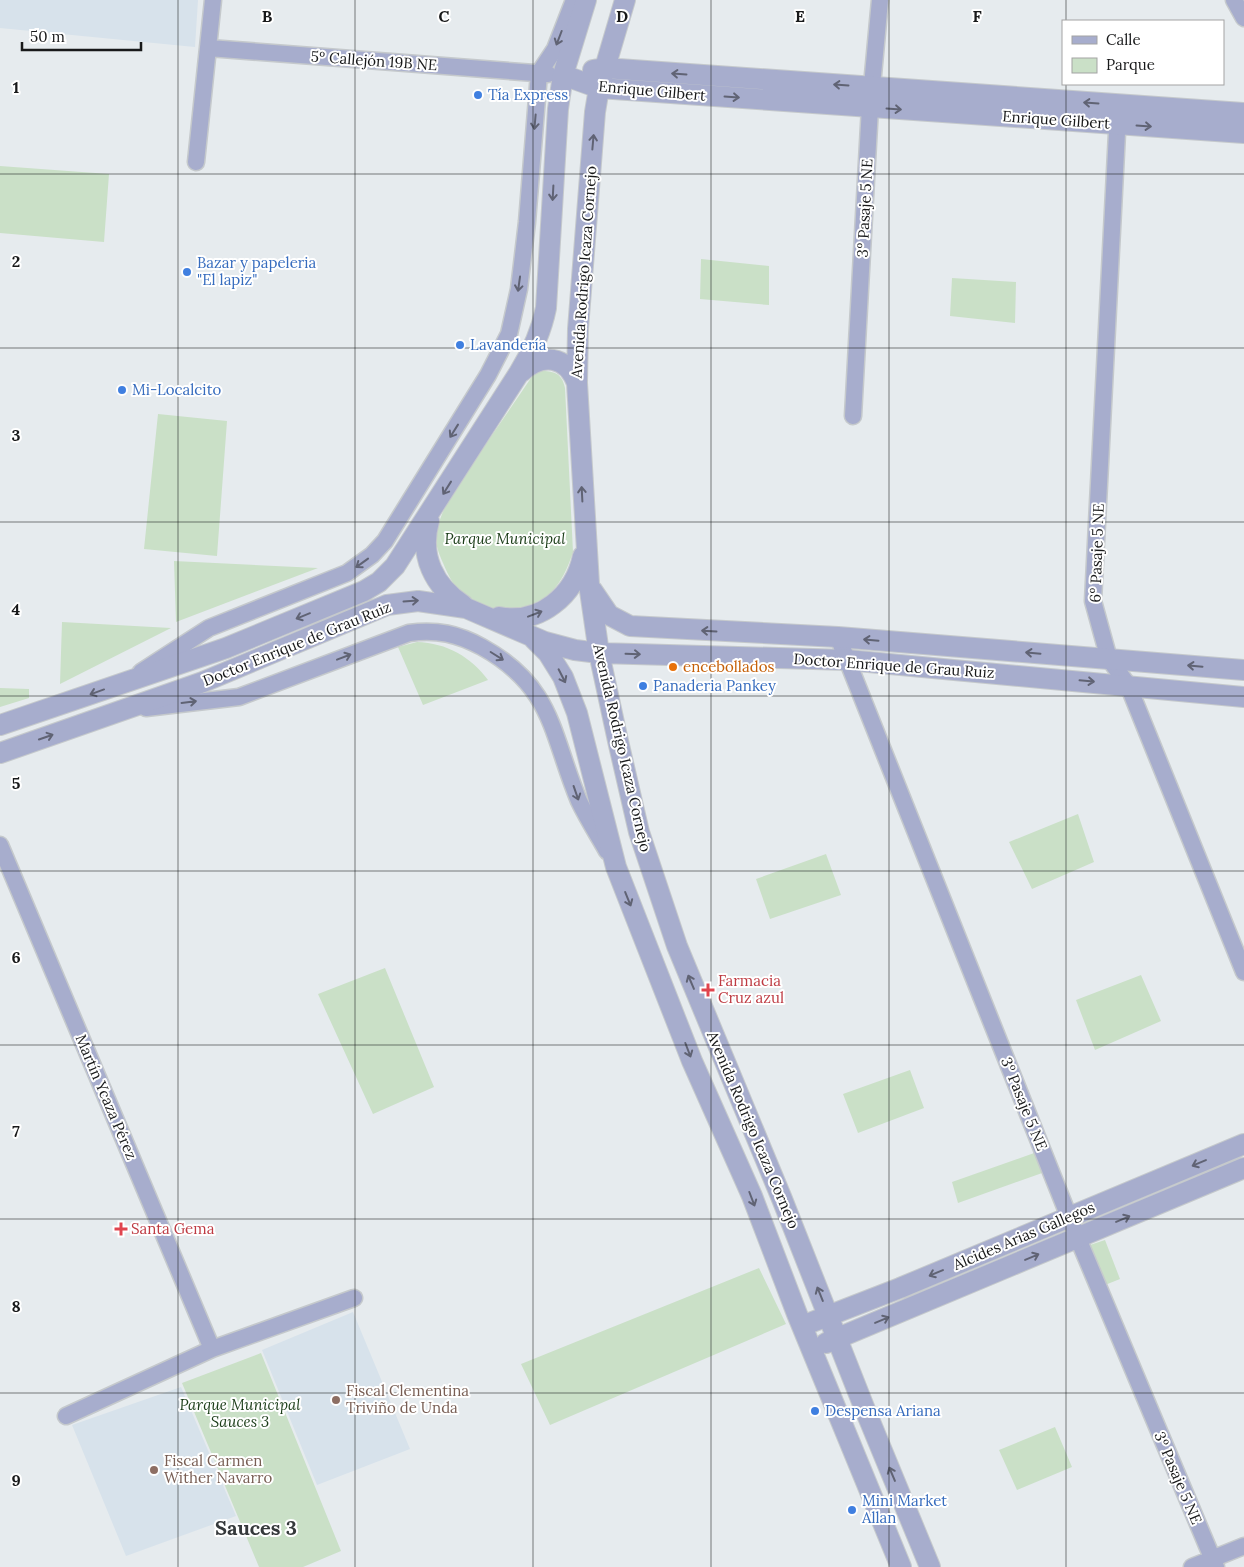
<svg xmlns="http://www.w3.org/2000/svg" width="1244" height="1567" font-family="Lora,serif">
<style>
.built{fill:#d7e2eb}
.green{fill:#cae0c7}
.lines{fill:none;stroke-linecap:round;stroke-linejoin:round}
.minor-casing{stroke:#c5c9cc;stroke-width:19}
.tertiary-casing{stroke:#c5c9cc;stroke-width:22}
.minor{stroke:#a7adcd;stroke-width:16}
.tertiary{stroke:#a7adcd;stroke-width:20}
.oneway{stroke:#606374}
.grid{fill:none;stroke:#18191a;stroke-width:1;stroke-opacity:0.55}
.shop-dot{fill:#3f7fe0;stroke:#fff;stroke-width:2}
.food-dot{fill:#e8710a;stroke:#fff;stroke-width:2}
.health-dot{fill:#e0444e;stroke:#fff;stroke-width:2}
.education-dot{fill:#8d6e63;stroke:#fff;stroke-width:2}
.labels{text-anchor:middle;stroke-width:4;stroke-linejoin:round;paint-order:stroke}
.street-label{font-size:15px;fill:#18191a;stroke:#fff}
.shop-label{font-size:15px;fill:#366cbe;stroke:#fff;text-anchor:start}
.park-label{font-size:15px;font-style:italic;fill:#1a3c17;stroke:#fff}
.food-label{font-size:15px;fill:#c56008;stroke:#fff;text-anchor:start}
.health-label{font-size:15px;fill:#be3a42;stroke:#fff;text-anchor:start}
.education-label{font-size:15px;fill:#785e54;stroke:#fff;text-anchor:start}
.district-label{font-size:20px;font-weight:bold;fill:#35393b;stroke:#fff}
.grid-label{font-size:16px;text-anchor:middle;font-weight:bold;fill:#18191a;stroke:#fff;stroke-width:4;stroke-linejoin:round;paint-order:stroke}
</style>
<rect width="100%" height="100%" fill="#e6ebee"/>
<path class="built" d="M0,0H198L195,47L0,28Z
M353,1312L410,1449L317,1485L262,1350Z
M181,1387L236,1516L126,1556L72,1425Z"/>
<path class="green" d="M0,166L109,174L104,242L0,233Z
M701,259L769,266V305L700,299Z
M952,278L1016,282L1015,323L950,316Z
M540,371C554,371 562,373 565,388L573,552C562,586 547,605 511,609C474,613 456,595 443,563C438,551 434,542 437,530C443,503 462,479 477,457C496,429 515,402 533,375Z
M158,414L227,421L217,556L144,549Z
M174,561L318,568L176,622Z
M62,622L171,628L60,684Z
M417,642C447,643 471,657 488,680L423,705L398,647Z
M0,688L29,689V698L0,707Z
M1078,814L1094,862L1032,889L1009,842Z
M826,854L841,895L770,919L756,879Z
M385,968L434,1087L373,1114L318,994Z
M1141,975L1161,1021L1095,1050L1076,1000Z
M910,1070L924,1108L858,1133L843,1094Z
M1037,1152L1045,1172L958,1203L952,1182Z
M1105,1240L1120,1279L1105,1285L1090,1245Z
M759,1268L786,1324L550,1425L521,1364Z
M261,1353L341,1551L303,1567H259L182,1383Z
M1055,1427L1072,1467L1017,1490L999,1450Z"/>
<g class="lines">
<g class="minor-casing">
<path id="minor" d="M1234,0L1244,18
M209,48L548,74
M1118,113L1093,601L1109,659L1128,685L1244,972
M196,162L213,0
M853,416L870,107L880,0
M838,637L1069,1217L1216,1567
M141,672L209,628L347,573L372,555L385,541L488,375L509,334L519,289L527,222L539,73L555,49L574,0
M146,708L239,697L409,633C437,629 458,634 482,647C554,687 551,734 579,801C587,818 598,835 607,851
M0,845L212,1349
M66,1416L212,1349L354,1298
M1192,1567L1244,1546"/>
</g>
<g class="tertiary-casing">
<path id="tertiary" d="M625,0L599,88L595,112L578,329L577,383L589,584L599,653L618,741L639,832L677,946L782,1199L864,1407L930,1567
M593,70L604,68L1244,113
M563,75L599,88L1244,133
M521,372C542,353 566,355 577,383
M429,521C419,556 434,586 463,605
M592,590L609,615L630,626L838,637L1244,670
M499,617C540,625 575,595 583,556
M534,639L548,653L563,677L577,713L616,867L692,1061L752,1196L797,1314L901,1567
M0,725L226,648L364,591L379,582L395,566L519,373C532,352 541,333 546,308L558,109L563,75L586,0
M0,753L203,682L387,605L418,601L466,608L545,642L575,650L599,653L847,660L1244,697
M802,1326L900,1288L1244,1144
M826,1343L1244,1168"/>
</g>
<use href="#minor" class="minor"/>
<use href="#tertiary" class="tertiary"/>
</g>
<defs><path id="oneway-shaft" d="M-6 0H5M1.5-3L5.5 0L1.5 3" fill="none" stroke-width="1.6" stroke-linecap="round" stroke-linejoin="round" transform="scale(1.25)"/></defs>
<g class="oneway">
<use href="#oneway-shaft" transform="translate(559 38) rotate(111)"/>
<use href="#oneway-shaft" transform="translate(679 74) rotate(-176)"/>
<use href="#oneway-shaft" transform="translate(841 85) rotate(-176)"/>
<use href="#oneway-shaft" transform="translate(732 97) rotate(4)"/>
<use href="#oneway-shaft" transform="translate(1091 103) rotate(-176)"/>
<use href="#oneway-shaft" transform="translate(894 109) rotate(4)"/>
<use href="#oneway-shaft" transform="translate(535 122) rotate(95)"/>
<use href="#oneway-shaft" transform="translate(1144 126) rotate(4)"/>
<use href="#oneway-shaft" transform="translate(593 142) rotate(-85)"/>
<use href="#oneway-shaft" transform="translate(553 193) rotate(93)"/>
<use href="#oneway-shaft" transform="translate(519 284) rotate(98)"/>
<use href="#oneway-shaft" transform="translate(454 431) rotate(122)"/>
<use href="#oneway-shaft" transform="translate(447 488) rotate(122)"/>
<use href="#oneway-shaft" transform="translate(582 494) rotate(-93)"/>
<use href="#oneway-shaft" transform="translate(362 563) rotate(144)"/>
<use href="#oneway-shaft" transform="translate(411 601) rotate(-4)"/>
<use href="#oneway-shaft" transform="translate(535 614) rotate(-21)"/>
<use href="#oneway-shaft" transform="translate(303 616) rotate(158)"/>
<use href="#oneway-shaft" transform="translate(709 631) rotate(-177)"/>
<use href="#oneway-shaft" transform="translate(871 640) rotate(-175)"/>
<use href="#oneway-shaft" transform="translate(1033 653) rotate(-175)"/>
<use href="#oneway-shaft" transform="translate(633 654) rotate(2)"/>
<use href="#oneway-shaft" transform="translate(497 656) rotate(32)"/>
<use href="#oneway-shaft" transform="translate(344 657) rotate(-21)"/>
<use href="#oneway-shaft" transform="translate(1195 666) rotate(-175)"/>
<use href="#oneway-shaft" transform="translate(562 676) rotate(63)"/>
<use href="#oneway-shaft" transform="translate(1087 681) rotate(5)"/>
<use href="#oneway-shaft" transform="translate(97 692) rotate(160)"/>
<use href="#oneway-shaft" transform="translate(189 702) rotate(-7)"/>
<use href="#oneway-shaft" transform="translate(46 737) rotate(-19)"/>
<use href="#oneway-shaft" transform="translate(576 793) rotate(71)"/>
<use href="#oneway-shaft" transform="translate(628 899) rotate(68)"/>
<use href="#oneway-shaft" transform="translate(691 982) rotate(-113)"/>
<use href="#oneway-shaft" transform="translate(688 1050) rotate(69)"/>
<use href="#oneway-shaft" transform="translate(1199 1163) rotate(157)"/>
<use href="#oneway-shaft" transform="translate(752 1199) rotate(69)"/>
<use href="#oneway-shaft" transform="translate(1123 1219) rotate(-23)"/>
<use href="#oneway-shaft" transform="translate(1032 1257) rotate(-23)"/>
<use href="#oneway-shaft" transform="translate(936 1273) rotate(157)"/>
<use href="#oneway-shaft" transform="translate(820 1294) rotate(-112)"/>
<use href="#oneway-shaft" transform="translate(882 1320) rotate(-23)"/>
<use href="#oneway-shaft" transform="translate(892 1474) rotate(-113)"/>
</g>
<path class="grid" d="M178,0V1567M355,0V1567M533,0V1567M711,0V1567M889,0V1567M1066,0V21M1066,84V1567M0,174H1244M0,348H1244M0,522H1244M0,696H1244M0,871H1244M0,1045H1244M0,1219H1244M0,1393H1244"/>
<g class="shop-dot">
<circle cx="478" cy="95" r="5"/>
<circle cx="187" cy="272" r="5"/>
<circle cx="460" cy="345" r="5"/>
<circle cx="122" cy="390" r="5"/>
<circle cx="643" cy="686" r="5"/>
<circle cx="815" cy="1411" r="5"/>
<circle cx="852" cy="1510" r="5"/>
</g>
<circle class="food-dot" cx="673" cy="667" r="5"/>
<g class="health-dot">
<path d="M705.5 982.5h5v5h5v5h-5v5h-5v-5h-5v-5h5z"/>
<path d="M118.5 1221.5h5v5h5v5h-5v5h-5v-5h-5v-5h5z"/>
</g>
<g class="education-dot">
<circle cx="336" cy="1400" r="5"/>
<circle cx="154" cy="1470" r="5"/>
</g>
<g class="labels">
<g class="street-label">
<text transform="translate(374 61) rotate(4)" y="5">5º Callejón 19B NE</text>
<text transform="translate(652 91) rotate(5)" y="5">Enrique Gilbert</text>
<text transform="translate(1056 120) rotate(4)" y="5">Enrique Gilbert</text>
<text transform="translate(865 208) rotate(-87)" y="5">3º Pasaje 5 NE</text>
<text transform="translate(584 272) rotate(-86)" y="5">Avenida Rodrigo Icaza Cornejo</text>
<text transform="translate(1097 553) rotate(-88)" y="5">6º Pasaje 5 NE</text>
<text transform="translate(297 644) rotate(-22)" y="5">Doctor Enrique de Grau Ruiz</text>
<text transform="translate(894 666) rotate(4)" y="5">Doctor Enrique de Grau Ruiz</text>
<text transform="translate(622 748) rotate(77)" y="5">Avenida Rodrigo Icaza Cornejo</text>
<text transform="translate(106 1097) rotate(67)" y="5">Martín Ycaza Pérez</text>
<text transform="translate(1024 1104) rotate(68)" y="5">3º Pasaje 5 NE</text>
<text transform="translate(753 1130) rotate(67)" y="5">Avenida Rodrigo Icaza Cornejo</text>
<text transform="translate(1024 1236) rotate(-23)" y="5">Alcides Arias Gallegos</text>
<text transform="translate(1178 1478) rotate(67)" y="5">3º Pasaje 5 NE</text>
</g>
<g class="shop-label">
<text x="488" y="100">Tía Express</text>
<text x="197" y="268">Bazar y papeleria<tspan x="197" dy="17">"El lapiz"</tspan></text>
<text x="470" y="350">Lavandería</text>
<text x="132" y="395">Mi-Localcito</text>
<text x="653" y="691">Panaderia Pankey</text>
<text x="825" y="1416">Despensa Ariana</text>
<text x="862" y="1506">Mini Market<tspan x="862" dy="17">Allan</tspan></text>
</g>
<g class="park-label">
<text x="505" y="544">Parque Municipal</text>
<text x="240" y="1410">Parque Municipal<tspan x="240" dy="17">Sauces 3</tspan></text>
</g>
<g class="food-label">
<text x="683" y="672">encebollados</text>
</g>
<g class="health-label">
<text x="718" y="986">Farmacia<tspan x="718" dy="17">Cruz azul</tspan></text>
<text x="131" y="1234">Santa Gema</text>
</g>
<g class="education-label">
<text x="346" y="1396">Fiscal Clementina<tspan x="346" dy="17">Triviño de Unda</tspan></text>
<text x="164" y="1466">Fiscal Carmen<tspan x="164" dy="17">Wither Navarro</tspan></text>
</g>
<g class="district-label">
<text x="256" y="1535">Sauces 3</text>
</g>
</g>
<g class="grid-label">
<text x="267" y="22">B</text>
<text x="444" y="22">C</text>
<text x="622" y="22">D</text>
<text x="800" y="22">E</text>
<text x="977" y="22">F</text>
<text x="16" y="93">1</text>
<text x="16" y="267">2</text>
<text x="16" y="441">3</text>
<text x="16" y="615">4</text>
<text x="16" y="789">5</text>
<text x="16" y="963">6</text>
<text x="16" y="1137">7</text>
<text x="16" y="1312">8</text>
<text x="16" y="1486">9</text>
</g>
<rect x="1062" y="20" width="162" height="65" fill="#ffffff" stroke="#a3a3a3"/>
<rect x="1072" y="36" width="25" height="8" fill="#a7adcd" stroke="#a3a3a3"/>
<text x="1106" y="45" font-size="15" fill="#18191a">Calle</text>
<rect x="1072" y="58" width="25" height="15" fill="#cae0c7" stroke="#a3a3a3"/>
<text x="1106" y="70" font-size="15" fill="#18191a">Parque</text>
<path d="M22 42v8h119v-8" fill="none" stroke="#18191a" stroke-width="2.5"/>
<text x="30" y="42" font-size="15" fill="#18191a" stroke="#ffffff" stroke-width="4" paint-order="stroke">50 m</text>
</svg>
